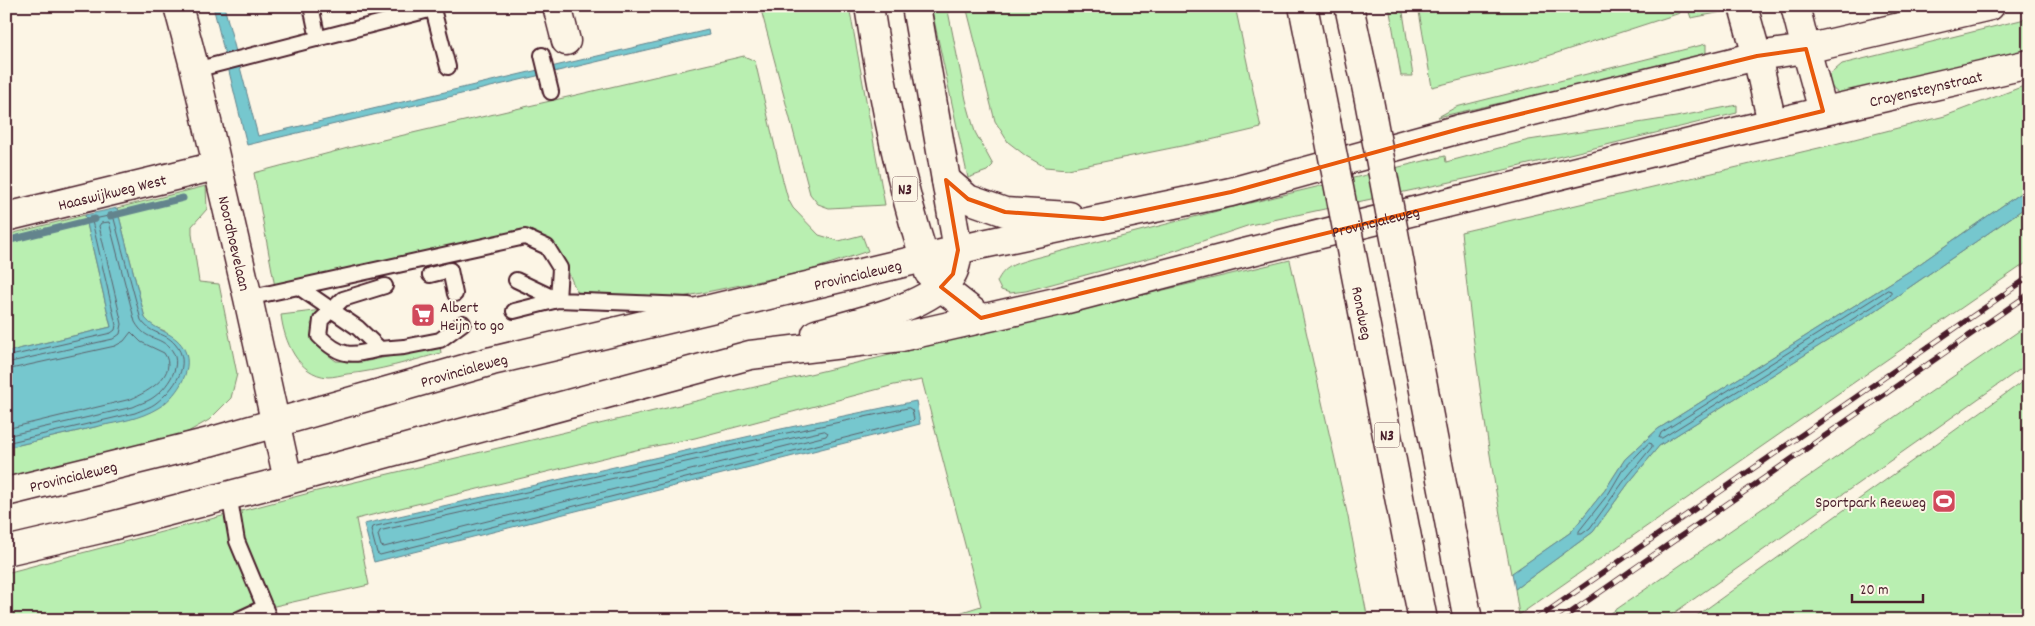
<svg xmlns="http://www.w3.org/2000/svg" width="2035" height="626" font-family="Dekko,sans-serif">
<style>
.green{fill:#b9efb1;stroke:#82876e}
.water{fill:#76c7ce;stroke:#64848d}
.lines{fill:none;stroke-linecap:round;stroke-linejoin:round}
.shore{stroke:#5c626c;stroke-width:1}
.stream{stroke:#64848d;stroke-width:7}
.service-casing{stroke:#4a1f2b;stroke-width:18}
.minor-casing{stroke:#4a1f2b;stroke-width:31}
.tertiary-casing{stroke:#4a1f2b;stroke-width:31}
.secondary-casing{stroke:#4a1f2b;stroke-width:31}
.trunk-casing{stroke:#4a1f2b;stroke-width:31}
.service{stroke:#fcf5e5;stroke-width:14}
.minor{stroke:#fcf5e5;stroke-width:28}
.tertiary{stroke:#fcf5e5;stroke-width:28}
.secondary{stroke:#fcf5e5;stroke-width:28}
.trunk{stroke:#fcf5e5;stroke-width:28}
.rail-casing{stroke:#4a1f2b;stroke-width:5.5}
.rail{stroke:#fcf5e5;stroke-width:4;stroke-dasharray:11;stroke-linecap:butt}
.trunk-bridge-casing{stroke:#4a1f2b;stroke-width:31;stroke-linecap:butt}
.trunk-bridge{stroke:#fcf5e5;stroke-width:28}
.marked{fill:none;stroke:#e8590c;stroke-width:4;stroke-linejoin:round}
.labels{text-anchor:middle;stroke-width:4;stroke-linejoin:round;paint-order:stroke}
.shield{fill:#fcf5e5;stroke:#7f5f63;stroke-width:1}
.shield-label{font-size:15px;font-weight:bold;fill:#4a1f2b}
.street-label{font-size:16px;fill:#4a1f2b;stroke:#fcf5e5}
.poi-label{font-size:16px;fill:#4a1f2b;stroke:#fcf5e5;text-anchor:start}
</style>
<rect width="100%" height="100%" fill="#fcf5e5"/>
<filter id="ink" filterUnits="userSpaceOnUse"><feTurbulence type="fractalNoise" baseFrequency=".02" numOctaves="2"/><feDisplacementMap in="SourceGraphic" scale="10" xChannelSelector="R" yChannelSelector="G"/><feConvolveMatrix kernelMatrix="1 2 1 2 8 2 1 2 1" color-interpolation-filters="sRGB"/></filter>
<g filter="url(#ink)">
<path class="green" d="M760,6H849L885,205L829,208L818,204L810,194Z
M931,6H947L966,100L975,132L993,165L987,171L968,178Z
M966,6H1235L1261,128L1206,141L1068,169L1045,167L1026,156L1008,142L995,121Z
M1389,6H1402L1413,76H1401Z
M1418,6H1680V13L1514,67L1432,87Z
M1687,6H1721L1722,12L1691,18Z
M1875,6H1929L1891,13Z
M2029,18V50L1842,95C1832,90 1830,86 1828,76L1842,64Z
M1706,44V58L1665,66L1438,117L1456,107Z
M744,56L755,61L782,177L788,199L793,208L819,235L839,241L862,235L868,251L808,271L634,307C625,308 615,311 607,310C574,309 572,273 559,251C552,240 541,236 530,232L275,287L254,173L348,148Z
M2029,84V187L1911,270L1658,429L1625,459L1605,490L1571,532L1511,574C1489,461 1473,347 1461,232L1823,147L1945,116Z
M1737,105V113L1488,174L1250,225L1164,254L1026,291L1010,293L1001,290L997,282C1004,266 1015,264 1031,259L1225,209L1424,161L1445,156L1446,162L1529,140L1676,117Z
M206,186L207,209L192,226V234L199,282L219,284L237,374L231,398L209,420L179,437L6,483V448L137,417L165,331L152,326L145,318L117,208Z
M2029,205V261L1519,615L1515,589L1593,532L1628,484L1659,446L1875,311Z
M85,215L111,327L6,352V235Z
M1290,260L1348,517L1368,620H937L981,606L922,380L894,385L695,438L636,450L356,519L369,585L212,620H6V573L317,491Z
M322,310L311,324L318,347L336,361L363,362L440,346L441,353C410,361 379,371 347,374C341,375 334,377 328,377C298,375 284,341 281,315Z
M2029,324V363L1664,620H1601Z
M2029,377V620H1691Z"/>
<path class="water" d="M213,6H224L258,136L708,30L709,35L247,145Z
M2029,187V205L1875,311L1659,446L1628,484L1593,532L1515,589L1512,573L1571,532L1605,490L1625,459L1658,429L1911,270Z
M117,208L145,318C156,332 177,332 185,351C194,371 175,398 158,408C140,419 119,422 99,426C68,433 37,441 6,448V352L111,327L85,215Z
M916,401L920,424L374,562L364,524L781,429Z"/>
<g class="lines">
<path class="shore" d="M1888,290L1891,291V294L1872,307L1662,438H1659L1661,433Z
M6,357L111,333L115,330L116,325L92,221L94,219L113,215L141,320C152,336 164,331 175,344C193,364 174,389 156,403C151,407 142,410 135,413L6,443
M6,363L113,339L120,334L122,324L99,226L101,223L109,222L135,322C146,341 156,335 169,347C186,363 167,389 151,399C146,402 139,404 133,407L6,436
M6,370L115,346L124,341L131,332L141,342L164,353C179,374 148,392 131,399L6,429
M909,408L912,410L914,419L912,421L380,555L377,553L371,530L372,527L782,434Z
M825,431L828,433L826,436L384,547L381,546L378,535L380,531Z
M1649,443L1652,444V447L1624,481L1590,528L1582,534H1579V531L1609,493L1622,471Z"/>
<path class="stream" d="M110,216L183,198
M6,241L95,219"/>
<g class="service-casing">
<path id="service" d="M311,6L318,39
M542,55L551,92
M195,70L433,9L448,67
M430,275L450,270L455,294
M300,288L358,328L380,349L404,347L440,340L463,323
M248,298L525,237L547,247L560,268L558,300L516,280
M514,311L558,300L689,305
M380,349C351,356 341,358 319,336L321,320L343,299L385,286
M229,494L237,541L270,620
M237,620L265,607"/>
</g>
<g class="minor-casing">
<g id="minor">
<path d="M557,6L566,41"/>
<path id="s1" d="M6,217L216,166"/>
</g>
</g>
<g class="tertiary-casing">
<g id="tertiary">
<path id="s2" d="M178,6L195,70L248,298L288,480"/>
</g>
</g>
<g class="secondary-casing">
<g id="secondary">
<path d="M1806,49L1823,111"/>
<path d="M1757,56L1772,123"/>
<path d="M946,180L968,199L1005,212L1069,216"/>
<path d="M929,273L941,287L981,318"/>
<path d="M816,334C853,323 929,308 951,276C956,269 957,258 958,250"/>
<path id="s3" d="M6,492L209,442L492,361L983,244L1231,192L1463,128L1757,56L1806,49L1990,6"/>
<path id="s4" d="M6,551L100,529L288,480L750,355L901,337L1060,301L1244,253L1747,129L2029,64"/>
</g>
</g>
<g class="trunk-casing">
<path id="trunk" d="M869,6C882,91 898,175 924,257
M916,6L958,250
M1303,6L1326,121
M1349,6L1368,95
M1743,6L1757,56
M1795,6L1806,49
M1404,286L1468,620
M1360,296L1423,620"/>
</g>
<use href="#service" class="service"/>
<use href="#minor" class="minor"/>
<use href="#tertiary" class="tertiary"/>
<use href="#secondary" class="secondary"/>
<use href="#trunk" class="trunk"/>
<g class="rail-casing">
<path id="rail" d="M1535,620L2029,277
M1560,620L2029,294"/>
</g>
<use href="#rail" class="rail"/>
<g class="trunk-bridge-casing">
<path id="trunk-bridge" d="M1368,95L1404,286
M1326,121L1360,296"/>
</g>
<use href="#trunk-bridge" class="trunk-bridge"/>
</g>
</g>
<path class="marked" d="M1806,49L1823,111L981,318L941,287L953,274L958,250L946,180L968,199L1005,212L1103,219L1231,192L1463,128L1757,56Z"/>
<defs>
<g id="supermarket-square" transform="scale(1.25)"><rect x="-9" y="-9" width="18" height="18" rx="4" fill="#d1495b" stroke="#fcf5e5"/><path d="M-6-5.5h2.5l.6 2H6L4.5 2H-2.5L-4.4-4H-6ZM-1.5 3.2a1.3 1.3 0 1 0 .1 0ZM3 3.2a1.3 1.3 0 1 0 .1 0Z" fill="#fff"/></g>
<g id="stadium-square" transform="scale(1.25)"><rect x="-9" y="-9" width="18" height="18" rx="4" fill="#d1495b" stroke="#fcf5e5"/><path d="M0-5a6.5 5 0 1 0 0 10a6.5 5 0 1 0 0-10ZM-3.5-1.8h7v3.6h-7Z" fill="#fff"/></g>
</defs>
<g fill-rule="evenodd">
<use href="#supermarket-square" x="423" y="315"/>
<use href="#stadium-square" x="1944" y="501"/>
</g>
<g class="labels">
<g class="shield">
<rect x="892.5" y="176.5" width="25" height="25" rx="4"/>
<rect x="1374.5" y="422.5" width="25" height="25" rx="4"/>
</g>
<g class="shield-label">
<text x="905" y="194">N3</text>
<text x="1387" y="440">N3</text>
</g>
<g class="street-label">
<text dy="6" stroke="none"><textPath href="#s4" startOffset="1976">Crayensteynstraat</textPath></text>
<text dy="6" stroke="none"><textPath href="#s1" startOffset="109">Haaswijkweg West</textPath></text>
<text dy="6" stroke="none"><textPath href="#s4" startOffset="1410">Provincialeweg</textPath></text>
<text dy="6" stroke="none"><textPath href="#s2" startOffset="244">Noordhoevelaan</textPath></text>
<text dy="6" stroke="none"><textPath href="#s3" startOffset="879">Provincialeweg</textPath></text>
<text transform="translate(1363 313) rotate(79)" y="6">Rondweg</text>
<text dy="6" stroke="none"><textPath href="#s3" startOffset="474">Provincialeweg</textPath></text>
<text dy="6" stroke="none"><textPath href="#s3" startOffset="69">Provincialeweg</textPath></text>
</g>
<g class="poi-label">
<text x="440" y="312">Albert<tspan x="440" dy="18">Heijn to go</tspan></text>
<text x="1926" y="507" text-anchor="end">Sportpark Reeweg</text>
</g>
</g>
<rect width="2035" height="626" fill="none" stroke="#fcf5e5" stroke-width="25"/>
<rect x="12" y="12" width="2010" height="601" fill="none" stroke="#4a1f2b" stroke-width="2" filter="url(#ink)"/>
<path d="M1852 594v8h71v-8" fill="none" stroke="#4a1f2b" stroke-width="2.5"/>
<text x="1860" y="594" font-size="15" fill="#4a1f2b" stroke="#fcf5e5" stroke-width="4" paint-order="stroke">20 m</text>
</svg>
